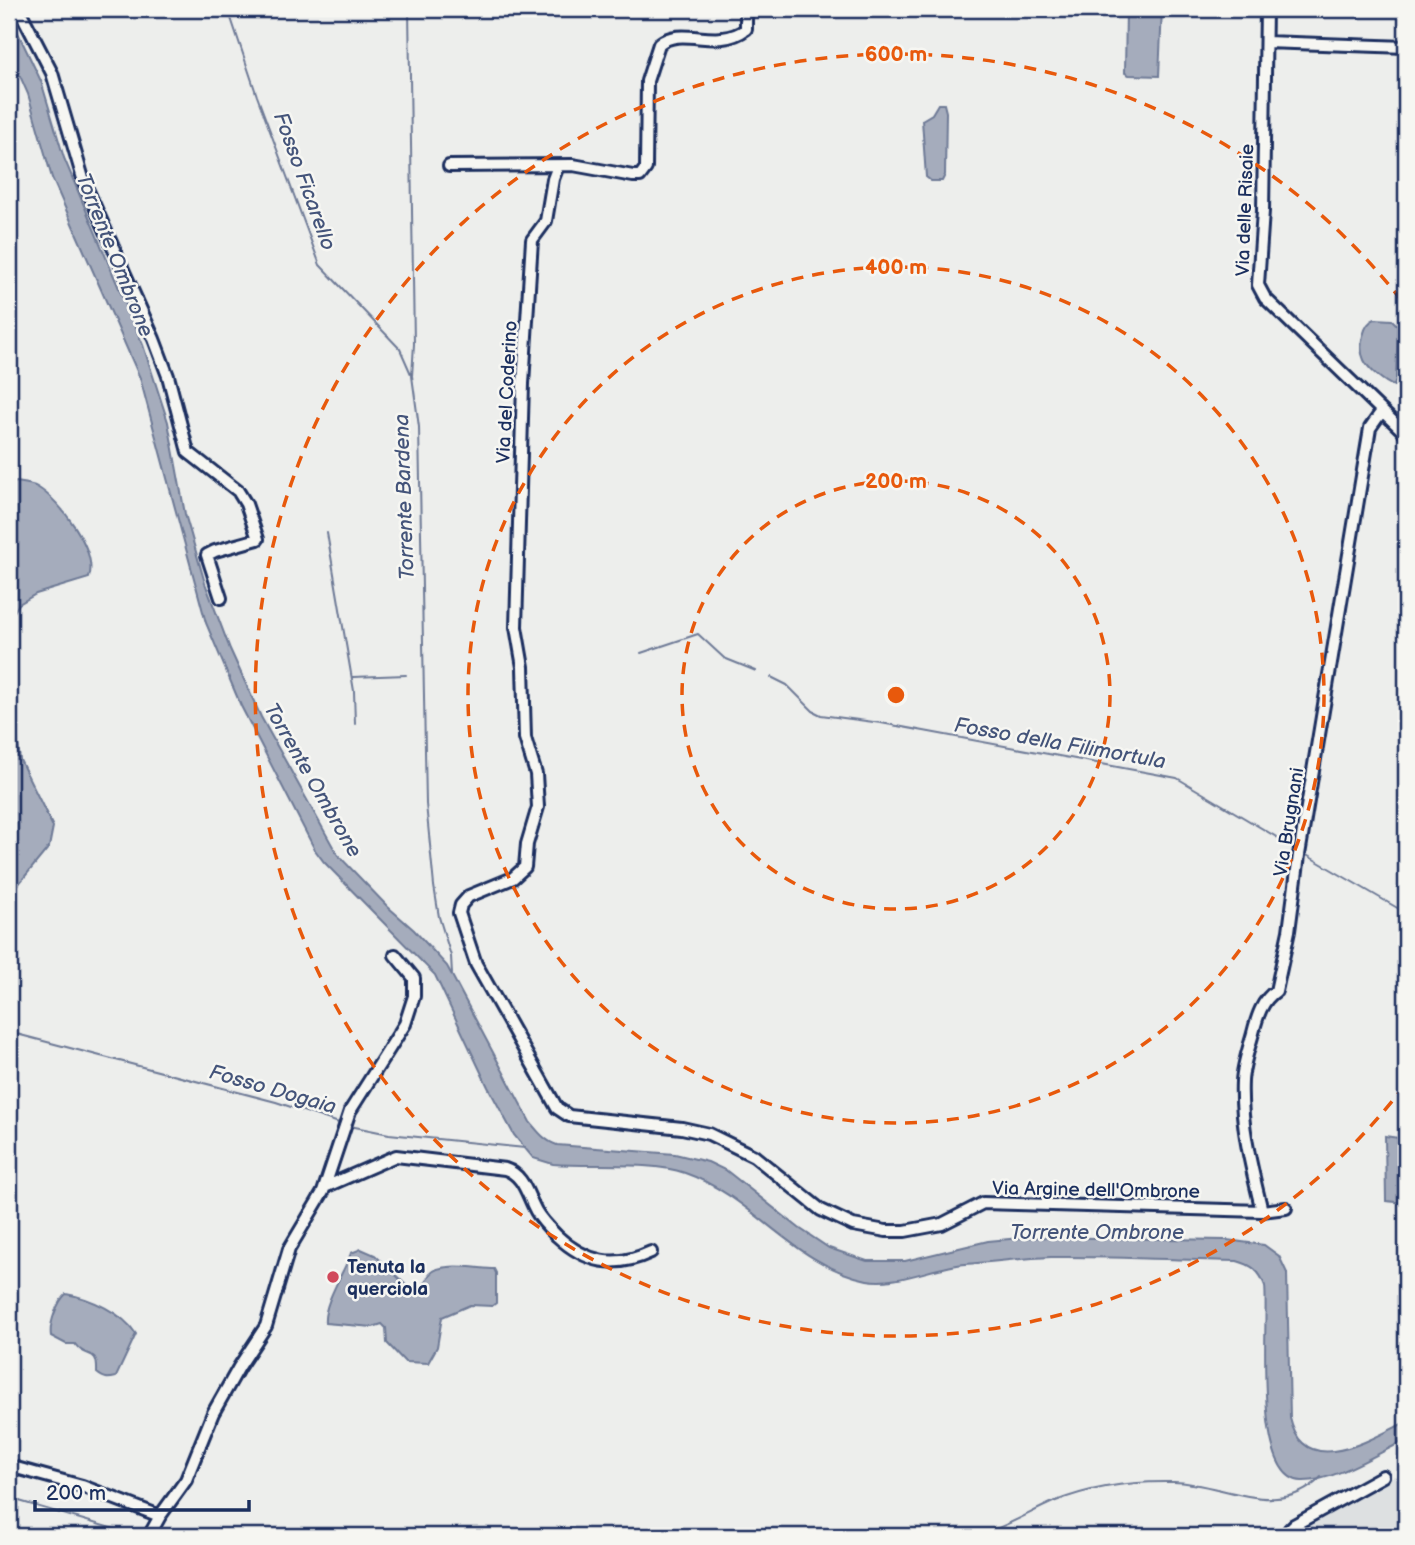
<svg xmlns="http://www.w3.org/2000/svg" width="1415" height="1545" font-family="'Balsamiq Sans',sans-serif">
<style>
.built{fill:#dde0e1}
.water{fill:#a5acbc;stroke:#6e7a96;stroke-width:2}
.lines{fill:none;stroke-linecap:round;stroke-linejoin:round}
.stream{stroke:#6e7a96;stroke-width:2}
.minor-casing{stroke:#1b2f5e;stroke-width:16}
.minor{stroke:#f6f6f2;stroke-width:10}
.ring{fill:none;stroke:#e8590c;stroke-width:3.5;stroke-dasharray:12 9}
.poi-dot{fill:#d1495b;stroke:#f6f6f2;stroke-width:2.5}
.labels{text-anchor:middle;stroke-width:5;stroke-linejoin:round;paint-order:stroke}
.street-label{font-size:19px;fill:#1b2f5e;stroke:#f6f6f2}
.poi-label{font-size:19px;font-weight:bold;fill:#1b2f5e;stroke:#f6f6f2;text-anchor:start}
.water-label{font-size:21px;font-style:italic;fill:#44547a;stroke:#f6f6f2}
.centre{fill:#e8590c;stroke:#f6f6f2;stroke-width:3.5}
.ring-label{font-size:21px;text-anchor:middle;font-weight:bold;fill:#e8590c;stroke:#f6f6f2;stroke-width:5;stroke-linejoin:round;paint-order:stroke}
</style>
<rect width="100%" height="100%" fill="#edeeec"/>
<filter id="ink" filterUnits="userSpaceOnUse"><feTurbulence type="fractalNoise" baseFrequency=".0143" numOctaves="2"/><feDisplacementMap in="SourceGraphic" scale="14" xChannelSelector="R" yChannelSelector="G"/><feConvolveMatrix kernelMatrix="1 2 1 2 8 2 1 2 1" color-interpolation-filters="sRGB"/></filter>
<g filter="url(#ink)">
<path class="built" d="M1406,1471V1536H1295V1530L1383,1481Z"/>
<path class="water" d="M1126,9H1162L1159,76L1129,75L1125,73Z
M9,14L41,81L64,158L143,345L168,422L185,514L205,583L230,649L261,717L337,854L388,907L414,930L447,966L530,1122C538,1132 545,1141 557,1145L675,1154L708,1162L727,1171L799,1228L829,1248L867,1261H905L988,1241L1031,1237L1227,1240L1264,1245L1279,1256L1287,1273L1290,1418C1304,1481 1371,1439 1406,1422V1440C1378,1453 1333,1482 1302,1481C1251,1479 1269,1320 1265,1286C1260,1271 1252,1265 1237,1261C1175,1260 1112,1256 1051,1257C1023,1258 994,1262 966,1264C935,1266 896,1286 867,1280C793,1265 754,1197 685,1173C650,1161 592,1167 553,1164L533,1158L514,1135L488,1087L435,975L324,862L315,850L241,706L206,623L140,378L52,178L28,94L9,51Z
M938,104H944L946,112L945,175L942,181H931L926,177L922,120L932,114Z
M1375,319L1392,320L1398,326L1396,379L1394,386C1385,383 1368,369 1364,360C1358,348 1363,323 1375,319Z
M16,482C22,483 32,484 37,487C61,501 98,551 89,578L36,594L19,604L10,618L12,698L20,760L53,827L49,847L9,896V485Z
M1385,1136L1406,1139V1203L1386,1201Z
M361,1249L375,1255L412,1291L421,1290C424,1285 427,1278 430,1274C440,1261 479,1269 494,1269L496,1273V1303L492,1306L470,1305L442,1317L437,1347L428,1363L405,1362L387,1343L386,1328L382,1324L373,1327L325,1323C323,1304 344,1272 351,1253Z
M66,1294C90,1298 123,1313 136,1334L116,1377C108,1379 104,1379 97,1373C98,1346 87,1361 75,1344H66L51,1336C49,1324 57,1302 66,1294Z"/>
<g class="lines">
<path class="stream" d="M228,9L257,96L320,265L400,349L411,374
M409,9L414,344L412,376L419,427L426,804L434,886L439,917L451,956L452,974
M327,533L354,691L355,724
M641,653L698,634L724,658L756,671
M353,677L406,675
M771,677L787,685L813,711L821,715L881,723L1177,778L1295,848
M1303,853L1406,913
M9,1032L276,1102L342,1124
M350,1126L389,1134L525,1148
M9,1498L138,1536
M835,1536L861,1534L928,1536
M969,1536C998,1532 1026,1514 1053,1502C1090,1487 1134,1481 1174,1482C1223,1483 1280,1521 1321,1477"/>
<g class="minor-casing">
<path id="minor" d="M19,9L52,73L84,182L154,339L168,376L188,452L238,491L246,504L258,539L215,551L207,555L221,598
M1266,9L1263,211L1258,285L1265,298L1406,434
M1266,42L1406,47
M449,166L573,165L633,176H640L646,168L647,81L659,44C682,25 717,51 746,29V9
M558,166L553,179L546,221L532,240L523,384L516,627L523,667L525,738L536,774L538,807L527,844L525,867L513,878L469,896L461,905L459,913L476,964L557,1108L569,1116L682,1128L709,1134L754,1156L821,1210L853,1225L886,1231H905L942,1224L983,1203L1262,1211L1286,1208
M325,1187L396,1156L505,1169C524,1175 527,1195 536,1211C541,1220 549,1228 557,1236C586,1263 615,1269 651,1252
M1262,1211C1252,1170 1240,1124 1242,1081C1243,1065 1249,1048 1253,1033C1257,1017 1262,1000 1276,991L1289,931L1299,855L1370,428L1382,411
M9,1466L82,1486L160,1516
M149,1536L160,1516L186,1480L213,1413L239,1367L266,1326L289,1249L323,1192L350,1111L405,1024L414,996V978L395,955
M1288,1536L1289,1530L1294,1525L1383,1476"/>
</g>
<use href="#minor" class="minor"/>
</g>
</g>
<g class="ring">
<circle cx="896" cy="695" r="214"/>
<circle cx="896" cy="695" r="428"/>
<path d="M1405 1085A641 641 0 1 1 1405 305"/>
</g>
<circle class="poi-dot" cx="333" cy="1277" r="7"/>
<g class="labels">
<g class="street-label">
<text transform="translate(1244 210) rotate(-88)" y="7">Via delle Risaie</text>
<text transform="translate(506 392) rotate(-87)" y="7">Via del Coderino</text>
<text transform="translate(1288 822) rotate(-81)" y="7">Via Brugnani</text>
<text transform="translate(1096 1189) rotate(1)" y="7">Via Argine dell'Ombrone</text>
</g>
<g class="poi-label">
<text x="347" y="1273">Tenuta la<tspan x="347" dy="22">querciola</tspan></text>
</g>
<g class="water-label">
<text transform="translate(305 181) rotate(70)" y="7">Fosso Ficarello</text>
<text transform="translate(115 255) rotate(68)" y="7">Torrente Ombrone</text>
<text transform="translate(404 497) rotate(-92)" y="7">Torrente Bardena</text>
<text transform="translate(1060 743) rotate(10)" y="7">Fosso della Filimortula</text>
<text transform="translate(313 780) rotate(60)" y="7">Torrente Ombrone</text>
<text transform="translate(273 1089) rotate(16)" y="7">Fosso Dogaia</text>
<text x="1097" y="1239">Torrente Ombrone</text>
</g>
</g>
<circle cx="896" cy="695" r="10" class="centre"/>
<g class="ring-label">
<text x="896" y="61">600 m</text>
<text x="896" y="274">400 m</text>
<text x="896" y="488">200 m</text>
</g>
<rect width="1415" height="1545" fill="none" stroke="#f6f6f2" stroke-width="35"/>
<rect x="18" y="18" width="1380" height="1510" fill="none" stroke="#1b2f5e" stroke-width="2.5" filter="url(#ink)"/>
<path d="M35 1500v10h214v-10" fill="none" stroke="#1b2f5e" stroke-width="3.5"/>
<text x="46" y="1500" font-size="21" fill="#1b2f5e" stroke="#f6f6f2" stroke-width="5" paint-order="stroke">200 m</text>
</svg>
